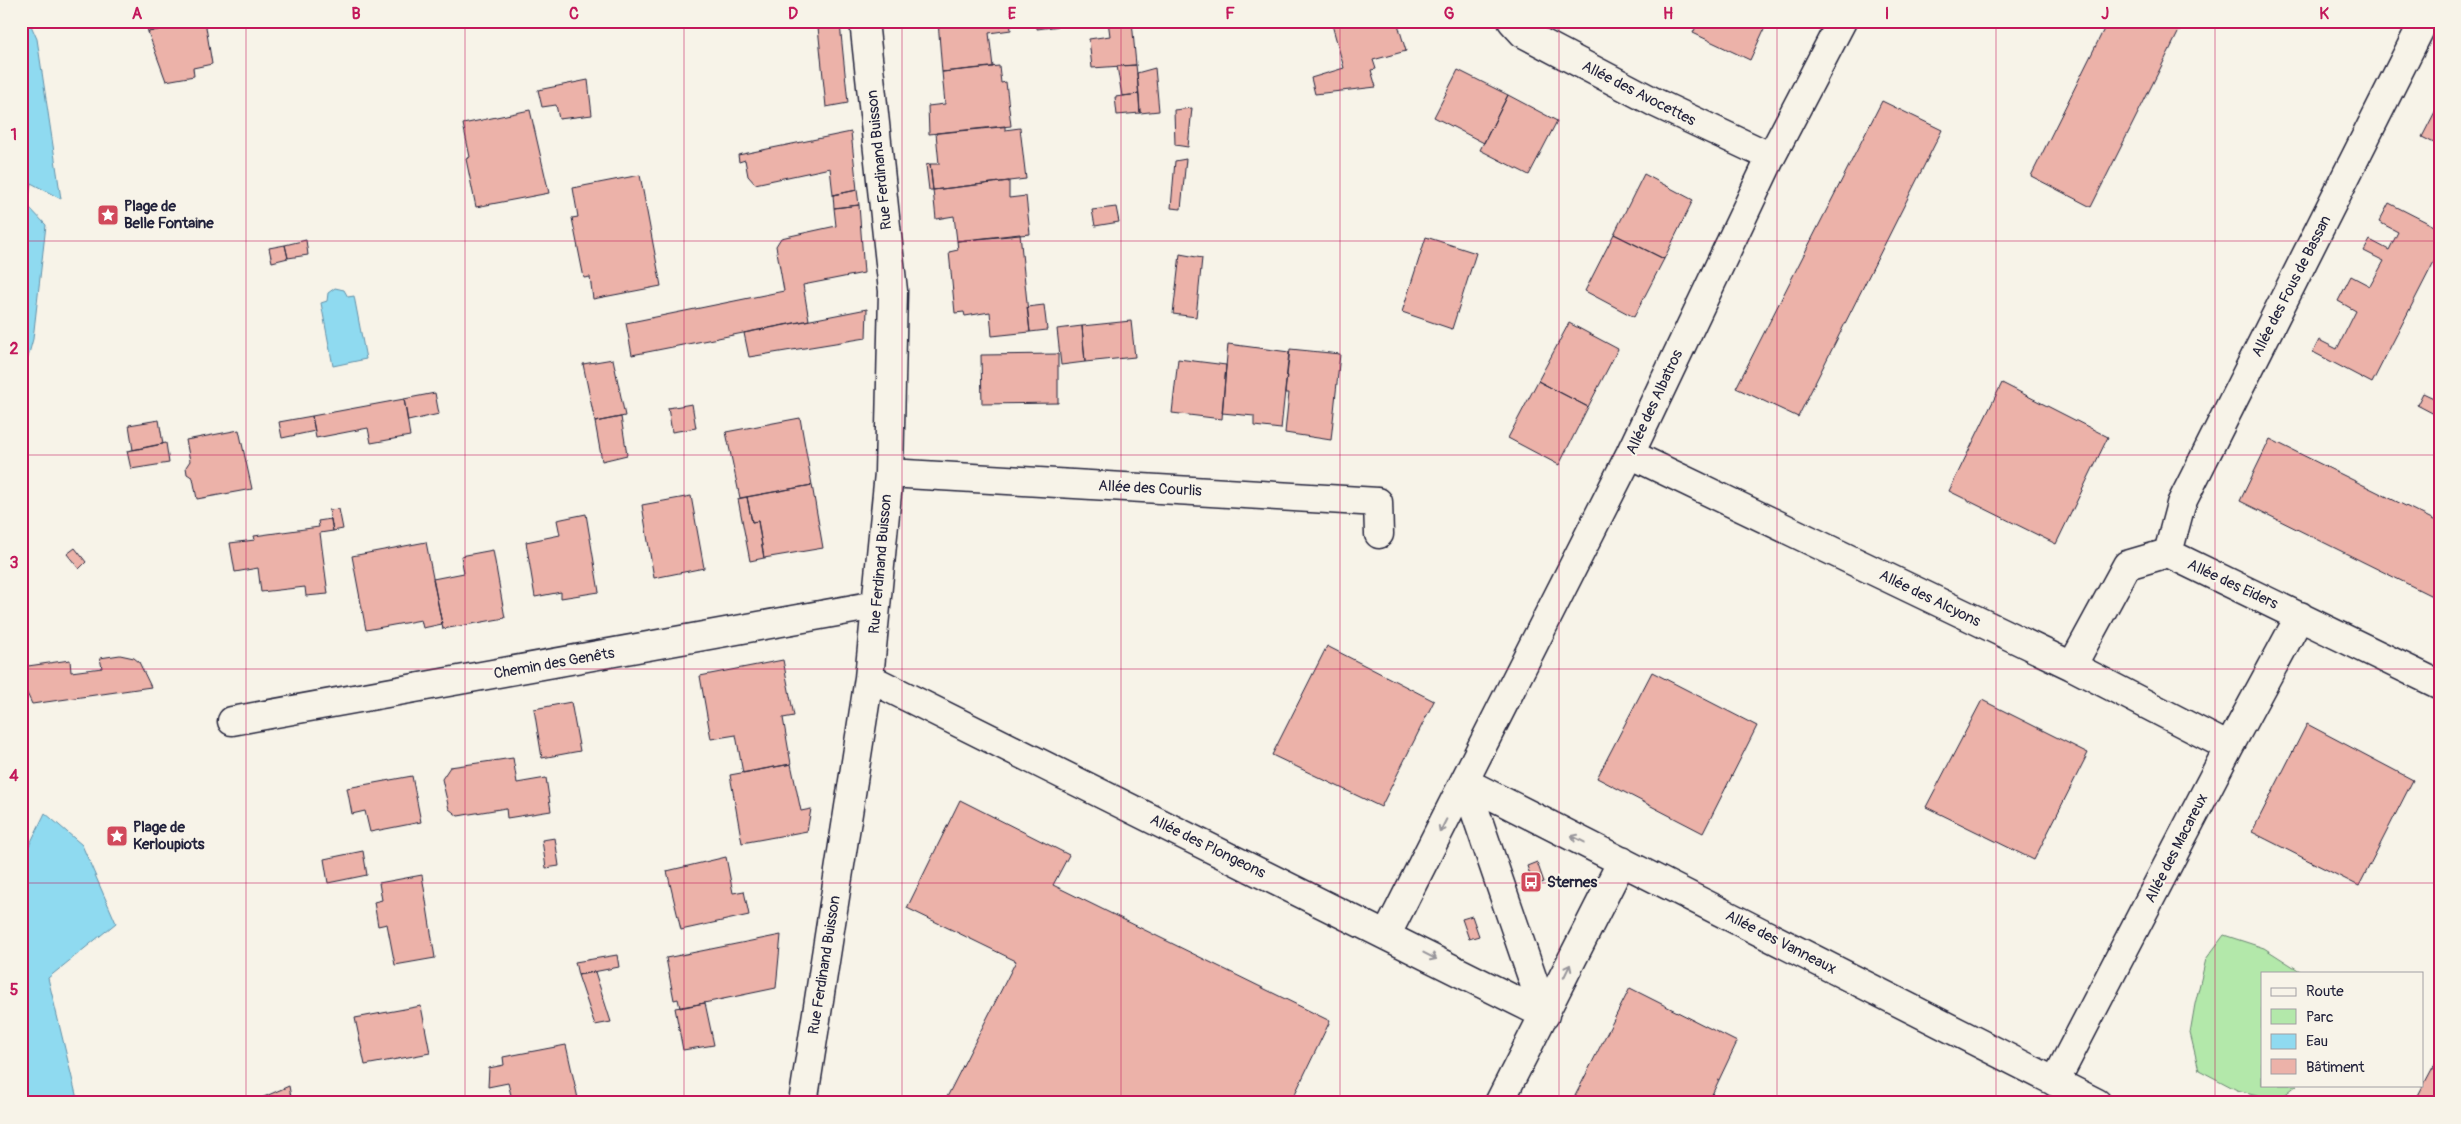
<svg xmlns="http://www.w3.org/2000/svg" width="2461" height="1124" font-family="Pangolin,sans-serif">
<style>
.green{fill:#b3e8aa;stroke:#6a8572}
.water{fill:#8fdaf0;stroke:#6390a8}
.building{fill:#ecb2a9;stroke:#22223b}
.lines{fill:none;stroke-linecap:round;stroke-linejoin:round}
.minor-casing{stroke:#22223b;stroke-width:31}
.minor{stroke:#f7f3e8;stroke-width:28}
.oneway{stroke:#97959a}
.grid{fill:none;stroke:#c2185b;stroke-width:1;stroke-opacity:0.55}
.labels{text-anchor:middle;stroke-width:4.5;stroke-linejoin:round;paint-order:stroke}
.street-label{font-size:15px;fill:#22223b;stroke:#f7f3e8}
.poi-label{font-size:15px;font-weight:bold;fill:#22223b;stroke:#f7f3e8;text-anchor:start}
.neatline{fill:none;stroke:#c2185b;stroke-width:2}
.grid-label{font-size:16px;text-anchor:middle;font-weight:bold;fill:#c2185b}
</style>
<rect width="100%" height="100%" fill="#f7f3e8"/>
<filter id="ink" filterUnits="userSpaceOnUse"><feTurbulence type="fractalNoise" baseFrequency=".02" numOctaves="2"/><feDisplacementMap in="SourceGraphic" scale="10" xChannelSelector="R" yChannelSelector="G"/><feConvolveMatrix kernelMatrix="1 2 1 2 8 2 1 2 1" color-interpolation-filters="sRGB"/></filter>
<g filter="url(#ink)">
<path class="green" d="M2224,935L2264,948L2303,973H2262V1085H2297L2278,1100L2237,1090L2199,1070L2190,1033L2195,1004L2206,959Z"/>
<path class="water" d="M21,21H29L37,39L61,199L31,183L28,206L46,225L33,339L21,383Z
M335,288L344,290L348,297L354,296L366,359L333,366L321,303L327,301L328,293Z
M45,813L82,845L116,923L48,978L78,1103H21V854L26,852Z"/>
<path class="building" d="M146,21H176V26L148,32Z
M196,21H205L212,64L193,68L194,76L166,81L148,32Z
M938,21H1010L1011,30L989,33L993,67L942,72Z
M1037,21H1059L1060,26L1037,29Z
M1108,21H1132L1136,65L1092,68L1089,39L1110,36Z
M1331,21H1397L1406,51L1373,60L1376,69L1371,70L1376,87L1315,94L1311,78L1344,68Z
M1699,21H1768L1750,60L1693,33Z
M2108,21H2184L2091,207L2031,176Z
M840,24L848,103L826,107L818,27Z
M1136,65L1139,94L1122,96L1117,66Z
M999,66L1001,83L1006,82L1011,126L929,134L928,106L945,104L942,72Z
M1155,68L1159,111L1140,113L1137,73Z
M1458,70L1508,95L1484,143L1434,117Z
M588,80L592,115L559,119L556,105L542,107L538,90Z
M1139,94L1140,113L1117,115L1115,97Z
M1508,95L1557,121L1529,175L1480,150Z
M1882,101L1942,130L1798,417L1736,388Z
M2440,102V146L2422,137Z
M1192,108L1188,147L1175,145L1174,110Z
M530,110L549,193L476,207L466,159L470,157L463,124Z
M1005,126V130L1020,128L1026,179L933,190L930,164H939L936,133Z
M851,132L857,190L833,195L830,168L755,184L748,176L745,160L739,162L738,155Z
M1186,159L1181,209L1171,208L1175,161Z
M930,164L933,190H929L926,165Z
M1644,174L1693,200L1664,259L1614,234Z
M640,175L661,286L593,299L590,277L584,278L572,218L578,217L573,188Z
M1009,181V198L1026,196L1030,234L957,241L954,216L936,219L933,190Z
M857,190L859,205L834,208L833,195Z
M2389,203L2440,229V250L2372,383L2313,352L2319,340L2337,349L2356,311L2338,301L2351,276L2370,286L2384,261L2364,251L2370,240L2389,250L2398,232L2379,222Z
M859,205L864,273L803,285L809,320L632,355L626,323L784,291L776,246L781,238L836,226L834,208Z
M1116,207L1119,222L1095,226L1092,210Z
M1020,234L1030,332L992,336L990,312L965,316L964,312L955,313L949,252L958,250L957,241Z
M1614,234L1664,259L1634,317L1585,291Z
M1426,237L1476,253L1452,329L1402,312Z
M306,240L308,255L288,258L285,245Z
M285,245L288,258L272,262L269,248Z
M1180,254L1202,258L1196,317L1173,314Z
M1044,305L1047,330L1030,332L1027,307Z
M867,309L866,338L749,357L744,333Z
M1131,321L1135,357L1085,362L1082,326Z
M1569,323L1618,349L1588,407L1538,381Z
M1082,326L1085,362L1061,365L1057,329Z
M1228,344L1289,352L1281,429L1254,426V416L1222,413Z
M1290,349L1340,354L1331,440L1285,433L1289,393H1285Z
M1058,354V403L982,404L981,355Z
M613,359L625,416L595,422L583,364Z
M1178,359L1226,365L1222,419L1172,413Z
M1538,381L1588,407L1559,465L1508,438Z
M2002,383L2108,437L2056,544L1949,491Z
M435,393L439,414L408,421L404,399Z
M2423,393L2440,401V417L2417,405Z
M404,399L410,436L371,443L368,428L316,438L312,416Z
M692,404L696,428L672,432L668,408Z
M312,416L315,431L282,438L279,422Z
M621,417L627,455L602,461L595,422Z
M800,418L812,485L740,498L726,432Z
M159,420L163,444L133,450L129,425Z
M239,430L252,489L197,499L193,478L187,474L186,467L190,461L186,440Z
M2270,439L2440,523V600L2240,501Z
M166,443L169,463L131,469L127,451Z
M812,485L823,548L764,558L758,521L752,522L747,497Z
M691,496L704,568L654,578L642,505Z
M747,497L752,522L758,521L764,558L750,561L738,499Z
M339,509L343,529L333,531L329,510Z
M586,514L599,592L561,598V592L535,597L526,542L560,535L557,520Z
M331,519L333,531L320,533L328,594L306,596L305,587L261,592L258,568L235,572L230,543L255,540L254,536L319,527L318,521Z
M426,542L442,624L423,628L421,620L366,630L352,556Z
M75,548L86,562L79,569L67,554Z
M493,550L505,618L443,629L433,579L464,573L461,556Z
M1327,646L1434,701L1381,807L1272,755Z
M120,655L134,658L139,662L151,687L32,704L25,689H21V667L70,660L71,672L102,668L100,658Z
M783,660L794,716L783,718L791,764L743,773L736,735L711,739L700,676Z
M1652,672L1757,726L1703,833L1597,778Z
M1982,700L2088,753L2034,860L1926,807Z
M571,702L580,751L542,758L534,709Z
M2307,724L2413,780L2359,886L2252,832Z
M513,758L517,783L546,778L551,811L507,818L506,808L458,816L449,809L442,779L450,767Z
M791,764L801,811L811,809L807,831L742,843L730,775Z
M412,776L421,822L370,832L365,811L352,814L347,788Z
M960,800L1069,855L1053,885L1330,1021L1291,1102L1293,1103H944L1016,961L907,908Z
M555,838L559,866L546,868L542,840Z
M363,851L367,875L328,883L324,859Z
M726,857L733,893L744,891L749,915L681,930L667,871Z
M1537,862L1544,882L1534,886L1527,866Z
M422,875L435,958L395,965L387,924L378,926L374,902L382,900L379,883Z
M1472,916L1479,936L1469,939L1462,919Z
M781,935L776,988L680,1008L678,999L674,1000L666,958Z
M617,955L619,967L578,975L575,962Z
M595,972L611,1022L595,1025L578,975Z
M1630,988L1737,1042L1708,1103H1590L1575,1096Z
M705,1003L714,1045L683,1050L675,1008Z
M421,1006L430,1053L365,1065L355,1018Z
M566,1045L579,1103H513L508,1083L488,1087L489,1068L504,1065L503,1057Z
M2440,1054V1103H2414Z
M289,1086L292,1103H250Z"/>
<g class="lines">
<g class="minor-casing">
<path id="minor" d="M1512,21L1523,33L1656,103L1771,157
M1630,454L2072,666L2229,747
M889,473L1378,502L1379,534
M2168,553L2181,504L2424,21
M2072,666L2127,565L2168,553L2440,685
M869,678L1545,1015
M232,721L876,605
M1465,782L2097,1103
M1465,782L1545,1015
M1387,934L1630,454L1771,157L1842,21
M2055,1082L2229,747L2300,616
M803,1103L869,678L889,473L893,291L864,21
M1499,1103L1622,861"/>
</g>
<use href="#minor" class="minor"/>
</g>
<defs><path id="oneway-shaft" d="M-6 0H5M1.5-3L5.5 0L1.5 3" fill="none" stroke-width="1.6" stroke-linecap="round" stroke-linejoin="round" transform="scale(1.25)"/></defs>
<g class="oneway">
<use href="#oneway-shaft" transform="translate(1443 826) rotate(117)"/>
<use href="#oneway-shaft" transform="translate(1578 839) rotate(-153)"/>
<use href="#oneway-shaft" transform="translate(1430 956) rotate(27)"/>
<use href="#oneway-shaft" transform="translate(1567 971) rotate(-64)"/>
</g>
</g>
<path class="grid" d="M246,21V1103M465,21V1103M684,21V1103M902,21V1103M1121,21V1103M1340,21V1103M1559,21V1103M1777,21V1103M1996,21V1103M2215,21V1103M21,241H2440M21,455H2440M21,669H2440M21,883H2440"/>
<defs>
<g id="sight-square" transform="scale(1.125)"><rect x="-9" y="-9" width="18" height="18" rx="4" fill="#d1495b" stroke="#f7f3e8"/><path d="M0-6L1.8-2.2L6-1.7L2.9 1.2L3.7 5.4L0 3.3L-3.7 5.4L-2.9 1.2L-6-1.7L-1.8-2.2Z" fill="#fff"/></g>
<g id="bus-square" transform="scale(1.125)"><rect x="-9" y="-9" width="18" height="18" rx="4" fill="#d1495b" stroke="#f7f3e8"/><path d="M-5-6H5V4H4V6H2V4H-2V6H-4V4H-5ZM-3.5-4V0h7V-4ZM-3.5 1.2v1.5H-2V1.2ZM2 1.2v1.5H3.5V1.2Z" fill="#fff"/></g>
</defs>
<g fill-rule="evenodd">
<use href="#sight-square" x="108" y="215"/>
<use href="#sight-square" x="117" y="836"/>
<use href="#bus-square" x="1531" y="882"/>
</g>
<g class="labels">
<g class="street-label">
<text transform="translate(1639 93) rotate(27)" y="5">Allée des Avocettes</text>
<text transform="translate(879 160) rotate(-96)" y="5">Rue Ferdinand Buisson</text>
<text transform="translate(2291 286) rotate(-63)" y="5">Allée des Fous de Bassan</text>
<text transform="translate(1654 402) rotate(-65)" y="5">Allée des Albatros</text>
<text transform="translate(1150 488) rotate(3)" y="5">Allée des Courlis</text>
<text transform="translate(880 564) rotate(-85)" y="5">Rue Ferdinand Buisson</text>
<text transform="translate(2233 584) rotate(25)" y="5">Allée des Eiders</text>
<text transform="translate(1930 598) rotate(26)" y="5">Allée des Alcyons</text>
<text transform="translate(554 663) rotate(-10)" y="5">Chemin des Genêts</text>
<text transform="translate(1208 846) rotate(26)" y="5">Allée des Plongeons</text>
<text transform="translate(2176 848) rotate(-63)" y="5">Allée des Macareux</text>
<text transform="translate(1781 942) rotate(27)" y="5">Allée des Vanneaux</text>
<text transform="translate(824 965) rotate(-81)" y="5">Rue Ferdinand Buisson</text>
</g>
<g class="poi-label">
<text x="124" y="211">Plage de<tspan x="124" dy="17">Belle Fontaine</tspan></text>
<text x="133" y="832">Plage de<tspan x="133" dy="17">Kerloupiots</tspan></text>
<text x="1547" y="887">Sternes</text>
</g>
</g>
<rect width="2461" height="1124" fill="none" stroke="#f7f3e8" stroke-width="55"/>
<rect x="2261" y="972" width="162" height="115" fill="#f7f3e8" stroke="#a29fa3"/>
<rect x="2271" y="988" width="25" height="8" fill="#f7f3e8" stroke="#a29fa3"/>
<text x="2306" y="996" font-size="15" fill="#22223b">Route</text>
<rect x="2271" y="1009" width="25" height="15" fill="#b3e8aa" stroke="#a29fa3"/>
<text x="2306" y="1022" font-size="15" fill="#22223b">Parc</text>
<rect x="2271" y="1034" width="25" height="15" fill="#8fdaf0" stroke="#a29fa3"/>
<text x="2306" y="1046" font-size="15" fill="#22223b">Eau</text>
<rect x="2271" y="1059" width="25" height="15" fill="#ecb2a9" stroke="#a29fa3"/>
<text x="2306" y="1072" font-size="15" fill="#22223b">Bâtiment</text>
<rect x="28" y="28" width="2406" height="1068" class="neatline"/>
<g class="grid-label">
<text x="137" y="19">A</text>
<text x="356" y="19">B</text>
<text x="574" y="19">C</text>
<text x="793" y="19">D</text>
<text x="1012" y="19">E</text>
<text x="1230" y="19">F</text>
<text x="1449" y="19">G</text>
<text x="1668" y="19">H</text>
<text x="1887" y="19">I</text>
<text x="2105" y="19">J</text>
<text x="2324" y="19">K</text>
<text x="14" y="140">1</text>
<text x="14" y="354">2</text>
<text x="14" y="568">3</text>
<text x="14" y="781">4</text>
<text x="14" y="995">5</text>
</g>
</svg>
